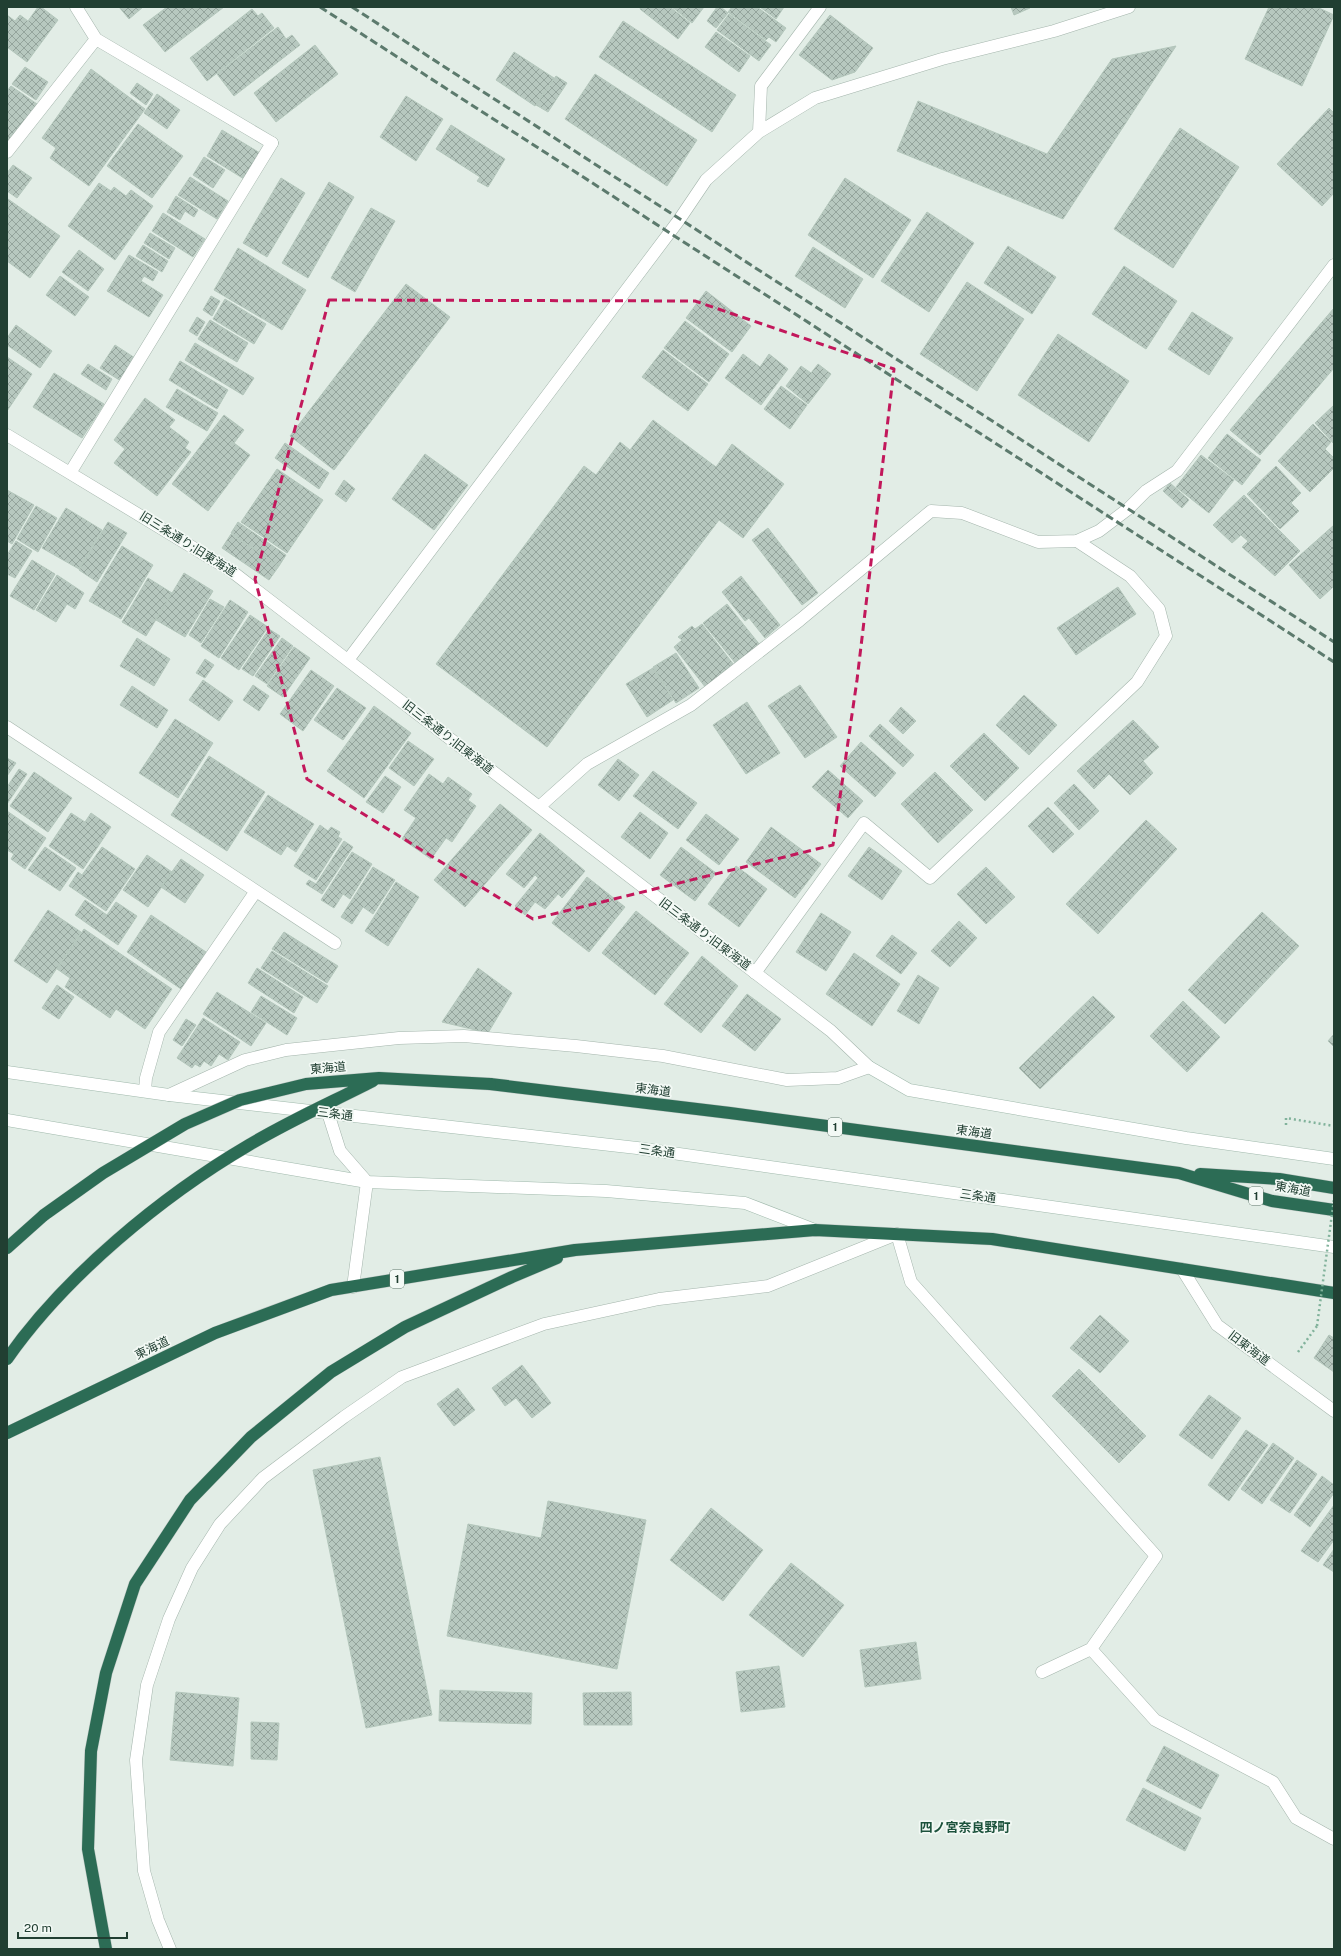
<svg xmlns="http://www.w3.org/2000/svg" width="1341" height="1956" font-family="'Public Sans','Noto Sans JP',sans-serif">
<style>
.building{fill:url(#building-cross-hatch);stroke:#b4c7bc}
.lines{fill:none;stroke-linecap:round;stroke-linejoin:round}
.lane-casing{stroke:#a4b5ac;stroke-width:13}
.street-casing{stroke:#a4b5ac;stroke-width:13}
.secondary-casing{stroke:#a0b9ac;stroke-width:13}
.highway-casing{stroke:#c1c9c6;stroke-width:13}
.path{stroke:#81b29b;stroke-width:2.5;stroke-dasharray:2 3;stroke-linecap:butt}
.lane{stroke:#fff;stroke-width:12}
.street{stroke:#fff;stroke-width:12}
.secondary{stroke:#fff;stroke-width:12}
.highway{stroke:#2c6c55;stroke-width:12}
.rail{stroke:#5c7a6d;stroke-width:3;stroke-dasharray:8 4;stroke-linecap:butt}
.highway-bridge-casing{stroke:#c1c9c6;stroke-width:13;stroke-linecap:butt}
.path-bridge{stroke:#81b29b;stroke-width:2.5;stroke-dasharray:2 3;stroke-linecap:butt}
.highway-bridge{stroke:#2c6c55;stroke-width:12}
.marked{fill:none;stroke:#c2185b;stroke-width:3;stroke-dasharray:8 5;stroke-linejoin:round}
.labels{text-anchor:middle;stroke-width:3.5;stroke-linejoin:round;paint-order:stroke}
.shield{fill:#f3f9f5;stroke:#60776c;stroke-width:1}
.shield-label{font-size:11px;font-weight:bold;fill:#213f32}
.street-label{font-size:12px;fill:#213f32;stroke:#f3f9f5}
.neighbourhood-label{font-size:13px;font-weight:bold;fill:#1c523c;stroke:#f3f9f5}
</style>
<defs>
<pattern id="building-cross-hatch" width="8" height="8" patternUnits="userSpaceOnUse"><rect width="8" height="8" fill="#b7c8bf"/><path d="M0 0l8 8M0 8l8-8" fill="none" stroke="#94a49c"/></pattern>
</defs>
<rect width="100%" height="100%" fill="#e2ede6"/>
<path class="building" d="M38,7H41L58,20L27,62L7,47V15L15,21L20,15L28,21Z
M119,7H143L129,19Z
M167,7H224L165,52L143,25Z
M641,7H670L690,23L678,39L640,9Z
M672,7H704L692,23Z
M717,7H721L728,13L716,28L707,21Z
M732,7H757L786,28L776,42L769,37L766,40L728,12Z
M760,7H784L776,19Z
M1011,7H1029L1030,8L1014,15Z
M1269,7H1317L1334,15L1302,86L1245,59Z
M252,9L258,16L262,13L274,28L207,81L190,58Z
M729,14L771,45L759,61L717,30Z
M830,15L873,48L855,72L832,80L799,55Z
M623,21L736,95L712,132L599,57Z
M278,27L286,39L292,35L300,45L234,96L217,74Z
M716,32L750,56L739,72L705,47Z
M315,45L338,74L276,122L254,93Z
M1176,46L1063,219L897,151L918,101L1047,154L1112,59Z
M514,52L554,78L535,106L496,80Z
M25,67L48,82L36,100L12,84Z
M91,69L145,109L89,186L50,158L56,148L42,138Z
M595,74L697,140L667,186L565,119Z
M556,76L567,83L548,112L536,105Z
M137,83L153,94L146,105L130,93Z
M11,86L37,104L10,143L7,141V91Z
M157,94L180,110L167,129L144,113Z
M406,96L443,119L416,161L380,137Z
M1329,108L1334,113V193L1322,206L1277,164Z
M138,124L183,156L152,198L107,166Z
M451,125L505,159L488,187L477,181L480,177L436,149Z
M1180,128L1239,167L1173,268L1114,229Z
M222,130L260,153L244,179L207,156Z
M204,157L225,170L213,188L193,175Z
M13,165L32,178L17,198L7,191V173Z
M190,177L228,201L217,219L178,195Z
M281,178L305,193L267,257L243,243Z
M845,178L911,220L873,278L808,235Z
M329,182L354,197L308,278L282,263Z
M99,183L111,191L114,187L126,196L131,190L153,206L115,260L68,226Z
M176,196L198,210L194,217L185,211L180,220L167,212Z
M8,199L60,236L30,278L7,261Z
M371,208L395,221L355,292L331,278Z
M927,212L974,243L929,312L881,281Z
M163,213L205,239L193,257L152,231Z
M150,233L175,248L169,259L144,243Z
M143,245L168,261L162,272L136,256Z
M1008,246L1056,277L1032,314L984,283Z
M813,247L863,279L845,308L795,276Z
M238,248L306,290L282,330L214,290Z
M79,250L104,269L88,291L62,272Z
M129,255L158,272L153,281L144,276L141,281L163,295L149,317L107,291Z
M1124,266L1177,301L1146,349L1092,314Z
M60,276L89,297L75,316L46,295Z
M967,282L1024,319L977,391L920,354Z
M406,284L450,317L334,470L290,436Z
M706,291L751,326L732,352L686,318Z
M211,296L220,301L212,316L203,310Z
M225,299L266,324L254,344L213,319Z
M1334,308V368L1260,455L1230,430Z
M1192,312L1233,338L1209,375L1168,349Z
M197,317L205,322L197,336L189,331Z
M210,320L248,343L237,362L198,339Z
M685,321L729,354L709,382L664,348Z
M16,325L52,351L40,368L7,345V338Z
M1058,334L1129,381L1089,442L1018,395Z
M195,343L254,378L243,395L185,360Z
M115,345L135,358L121,381L100,368Z
M663,350L708,384L688,411L642,377Z
M743,354L760,367L769,354L788,369L761,405L725,378Z
M7,357L32,374L7,411Z
M180,361L228,390L217,409L169,380Z
M88,364L112,379L106,390L81,374Z
M818,364L831,374L808,404L786,386L801,366L811,373Z
M54,373L104,404L82,438L33,407Z
M781,386L807,405L790,429L764,409Z
M177,389L218,413L207,431L166,407Z
M145,398L175,420L169,427L189,442L185,448L191,452L157,496L114,463L125,449L114,440Z
M1334,405V444L1315,423Z
M224,415L244,430L234,443L250,455L208,511L172,484Z
M653,420L716,467L732,444L784,484L743,538L719,520L547,747L436,664L584,466L596,475L620,442L630,450Z
M1313,424L1331,442L1325,449L1334,458V468L1310,492L1278,461Z
M1227,434L1261,460L1242,485L1208,458Z
M285,443L329,473L319,489L275,458Z
M425,454L468,485L434,530L392,499Z
M1201,455L1234,480L1209,513L1176,487Z
M1276,466L1301,493L1291,503L1299,511L1280,529L1247,494Z
M277,469L323,500L287,553L241,522Z
M344,480L355,489L346,502L335,494Z
M1170,483L1189,500L1182,508L1163,491Z
M7,490L34,505L12,544L7,541Z
M1244,495L1300,551L1275,576L1242,547L1248,541L1241,535L1232,543L1213,525Z
M36,506L57,518L38,552L17,539Z
M66,508L102,530L79,569L42,548Z
M108,522L127,533L97,582L79,570Z
M238,522L286,555L279,566L231,533Z
M1334,525V586L1320,599L1289,565Z
M768,528L818,593L802,605L752,540Z
M231,534L279,566L269,580L222,548Z
M16,541L32,551L15,578L7,574V555Z
M122,546L153,565L121,619L89,601Z
M32,560L55,574L34,610L10,596Z
M184,573L213,591L185,637L156,620Z
M57,575L84,593L75,609L67,604L56,622L36,610Z
M741,576L780,625L765,638L749,618L745,621L722,592Z
M148,578L172,593L146,636L122,622Z
M1118,587L1136,614L1076,655L1057,628Z
M210,599L224,607L201,643L189,635Z
M230,600L248,612L219,658L201,646Z
M727,604L760,645L736,664L703,623Z
M250,615L268,627L239,670L221,658Z
M702,624L734,665L706,688L674,647L682,640L678,637L692,626L695,629Z
M269,629L280,636L253,676L242,669Z
M137,638L170,659L154,686L120,666Z
M282,638L293,646L267,684L255,676Z
M294,647L310,658L283,697L267,686Z
M676,653L699,688L676,703L653,667Z
M205,659L214,665L205,678L196,673Z
M653,668L673,700L647,717L626,684Z
M311,670L334,686L303,731L280,714Z
M203,680L233,701L219,721L189,700Z
M253,685L269,696L259,711L243,700Z
M800,685L837,737L805,758L768,706Z
M132,686L168,710L157,728L120,705Z
M337,688L366,708L343,740L314,720Z
M1024,695L1057,725L1029,755L996,725Z
M747,702L780,753L746,774L713,725Z
M374,706L411,733L364,798L327,771Z
M901,707L916,721L903,734L889,721Z
M175,719L213,743L178,798L139,773Z
M1133,720L1159,747L1143,761L1153,773L1130,795L1109,774L1094,789L1077,771Z
M880,724L914,755L903,767L869,736Z
M984,733L1019,768L985,801L950,766Z
M408,741L434,759L414,786L389,768Z
M861,742L896,773L875,797L840,766Z
M209,756L265,792L227,851L171,815Z
M7,758L16,763L7,776Z
M618,759L639,775L619,801L598,785Z
M19,769L27,774L7,804V787Z
M828,770L863,801L848,818L812,787Z
M653,771L697,803L678,829L633,796Z
M34,772L72,798L48,832L10,806Z
M935,772L973,810L938,843L901,804Z
M429,774L443,784L448,777L472,794L468,800L476,806L452,842L446,838L431,859L402,839L416,818L404,810Z
M385,776L401,787L383,813L366,802Z
M1074,784L1099,811L1079,830L1054,803Z
M268,795L314,824L296,852L287,846L281,855L244,832Z
M500,804L532,830L465,907L434,880Z
M1048,807L1074,834L1053,853L1028,826Z
M7,811L46,838L25,869L11,859L14,854L7,850Z
M640,812L668,833L650,859L621,837Z
M71,813L85,822L91,813L111,827L83,869L49,846Z
M706,814L739,839L719,865L686,840Z
M1146,820L1177,849L1098,934L1066,904Z
M320,825L328,831L331,827L340,832L338,837L342,839L316,880L294,866Z
M771,827L821,864L795,898L746,862Z
M540,833L585,871L562,898L558,894L545,909L535,902L525,915L515,906L538,878L535,875L524,888L506,874Z
M344,841L353,847L322,894L306,884L309,880L316,884Z
M45,847L76,868L60,891L28,870Z
M102,847L135,869L106,911L69,886L78,872L82,875Z
M681,847L716,873L695,901L660,875Z
M869,847L902,871L882,900L848,876Z
M352,852L372,864L350,899L343,894L334,908L321,900Z
M147,855L172,872L148,907L123,890Z
M181,859L204,875L185,903L161,887Z
M736,866L767,889L739,927L708,904Z
M373,867L395,880L373,914L363,907L352,924L341,917Z
M986,867L1015,897L986,924L957,894Z
M587,877L625,907L589,952L552,923Z
M396,882L419,897L388,946L365,931Z
M85,900L107,915L116,902L137,916L118,945L75,915Z
M48,910L81,932L47,983L14,961Z
M636,911L689,953L655,995L602,953Z
M1262,912L1299,946L1225,1024L1188,990Z
M821,913L851,932L826,971L796,952Z
M151,915L206,952L181,989L127,952Z
M959,921L977,938L950,967L931,951Z
M84,929L172,989L145,1029L116,1009L110,1018L65,987L70,978L57,969Z
M284,932L338,966L327,983L272,949Z
M892,935L917,953L901,974L876,956Z
M272,951L328,986L317,1003L261,968Z
M854,953L900,984L872,1026L826,994Z
M702,956L738,986L701,1033L664,1004Z
M257,968L303,997L294,1013L248,983Z
M478,968L512,993L488,1033L442,1022Z
M918,975L939,988L919,1024L897,1011Z
M57,985L74,997L59,1019L42,1008Z
M217,992L266,1023L251,1046L203,1014Z
M747,994L781,1019L755,1051L722,1026Z
M261,996L297,1018L287,1035L251,1012Z
M1093,996L1115,1017L1040,1089L1019,1068Z
M1183,1001L1220,1037L1187,1072L1150,1036Z
M203,1018L240,1042L228,1060L219,1054L211,1066L204,1061L200,1067L195,1064L192,1068L177,1058Z
M186,1019L196,1025L182,1046L173,1040Z
M1334,1034V1047L1328,1041Z
M1100,1315L1129,1341L1100,1373L1070,1348Z
M1329,1335L1334,1338V1372L1314,1358Z
M522,1365L551,1403L532,1418L516,1398L505,1406L492,1388Z
M1079,1369L1146,1436L1119,1463L1052,1396Z
M458,1388L475,1410L454,1426L437,1404Z
M1209,1395L1241,1418L1212,1459L1179,1435Z
M1246,1430L1268,1445L1229,1501L1208,1485Z
M1273,1443L1294,1458L1262,1504L1241,1489Z
M380,1457L432,1715L366,1728L313,1470Z
M1297,1460L1317,1474L1290,1513L1270,1500Z
M1322,1476L1334,1485V1493L1310,1527L1294,1515Z
M548,1501L646,1520L617,1669L447,1636L468,1524L541,1538Z
M1334,1505V1540L1318,1562L1301,1551Z
M711,1508L763,1550L723,1601L670,1560Z
M1334,1549V1572L1323,1565Z
M791,1563L844,1605L803,1657L749,1615Z
M916,1642L921,1679L865,1687L860,1650Z
M779,1666L785,1707L741,1712L736,1672Z
M440,1690L532,1693L531,1724L439,1721Z
M176,1692L239,1698L233,1766L170,1760Z
M631,1692L632,1725H584L583,1693Z
M251,1722L279,1723L277,1760L251,1759Z
M1164,1746L1219,1775L1201,1809L1146,1781Z
M1143,1788L1201,1818L1185,1851L1126,1820Z"/>
<g class="lines">
<g class="lane-casing">
<path id="lane" d="M76,7L96,39L272,143
M7,152L96,39
M755,973L864,823L930,878L1137,682L1166,636L1159,609L1130,576L1077,541
M897,1234L911,1282L1156,1556L1091,1649L1042,1672
M1091,1649L1155,1720L1273,1782L1296,1818L1334,1839"/>
</g>
<g class="street-casing">
<path id="street" d="M759,132L761,86L820,7
M7,435L230,570L831,1031L869,1067L838,1078L787,1080L663,1056L576,1046L464,1036L399,1038L286,1050L245,1060L169,1095
M70,473L272,143
M348,660L679,220L706,180L759,132L815,98L942,59L1054,31L1129,7
M7,727L335,943
M539,807L587,764L691,705L800,620L931,511L962,513L1038,542L1077,541L1099,531L1128,509L1146,491L1177,471L1334,265
M145,1091L146,1078L159,1032L256,891
M328,1113L340,1151L367,1182L353,1287
M1182,1269L1217,1325L1334,1411
M170,1949L158,1920L144,1871L136,1760L147,1685L169,1619L192,1568L220,1524L263,1478L344,1417L402,1377L544,1324L659,1299L768,1286L897,1234"/>
</g>
<g class="secondary-casing">
<path id="secondary" d="M869,1067L909,1090L1186,1138L1334,1159
M7,1072L169,1095L637,1148L1334,1247
M7,1120L367,1182L606,1191L745,1203L815,1230"/>
</g>
<g class="highway-casing">
<path id="highway" d="M490,1084L730,1113L1179,1173L1272,1201L1334,1210
M1200,1174L1279,1179L1334,1188
M7,1248L44,1215
M7,1433L215,1333L331,1290L575,1250L815,1230L992,1239L1334,1293
M106,1949L88,1849L91,1751L106,1673L135,1584L190,1500L251,1437L331,1372L405,1327L512,1277L557,1258"/>
</g>
<path class="path" d="M1286,1125V1118L1334,1126
M1298,1352L1317,1326"/>
<use href="#lane" class="lane"/>
<use href="#street" class="street"/>
<use href="#secondary" class="secondary"/>
<use href="#highway" class="highway"/>
<path class="rail" d="M320,7L1334,662
M352,7L1334,642"/>
<g class="highway-bridge-casing">
<path id="highway-bridge" d="M44,1215L103,1173L185,1124L240,1100L306,1084L379,1078L490,1084
M7,1359C65,1276 162,1196 249,1145C289,1121 332,1102 373,1081"/>
</g>
<path class="path-bridge" d="M1317,1326L1334,1199"/>
<use href="#highway-bridge" class="highway-bridge"/>
</g>
<path class="marked" d="M329,300L695,301L894,369L857,680L833,845L533,919L307,779L255,579Z"/>
<g class="labels">
<g class="shield">
<rect x="828" y="1118" width="14" height="18" rx="3"/>
<rect x="1249" y="1187" width="14" height="18" rx="3"/>
<rect x="390" y="1270" width="14" height="18" rx="3"/>
</g>
<g class="shield-label">
<text x="835" y="1131">1</text>
<text x="1256" y="1200">1</text>
<text x="397" y="1283">1</text>
</g>
<g class="street-label">
<text transform="translate(188 544) rotate(32)" y="4">旧三条通り;旧東海道</text>
<text transform="translate(448 737) rotate(38)" y="4">旧三条通り;旧東海道</text>
<text transform="translate(705 934) rotate(37)" y="4">旧三条通り;旧東海道</text>
<text transform="translate(328 1068) rotate(-5)" y="4">東海道</text>
<text transform="translate(653 1090) rotate(7)" y="4">東海道</text>
<text transform="translate(335 1114) rotate(7)" y="4">三条通</text>
<text transform="translate(974 1132) rotate(8)" y="4">東海道</text>
<text transform="translate(657 1151) rotate(8)" y="4">三条通</text>
<text transform="translate(1293 1189) rotate(10)" y="4">東海道</text>
<text transform="translate(978 1196) rotate(8)" y="4">三条通</text>
<text transform="translate(152 1348) rotate(-26)" y="4">東海道</text>
<text transform="translate(1249 1348) rotate(37)" y="4">旧東海道</text>
</g>
<g class="neighbourhood-label">
<text x="965" y="1832">四ノ宮奈良野町</text>
</g>
</g>
<rect width="1341" height="1956" fill="none" stroke="#213f32" stroke-width="16"/>
<path d="M18 1932v6h109v-6" fill="none" stroke="#213f32" stroke-width="2"/>
<text x="24" y="1932" font-size="12" fill="#213f32" stroke="#f3f9f5" stroke-width="3" paint-order="stroke">20 m</text>
</svg>
